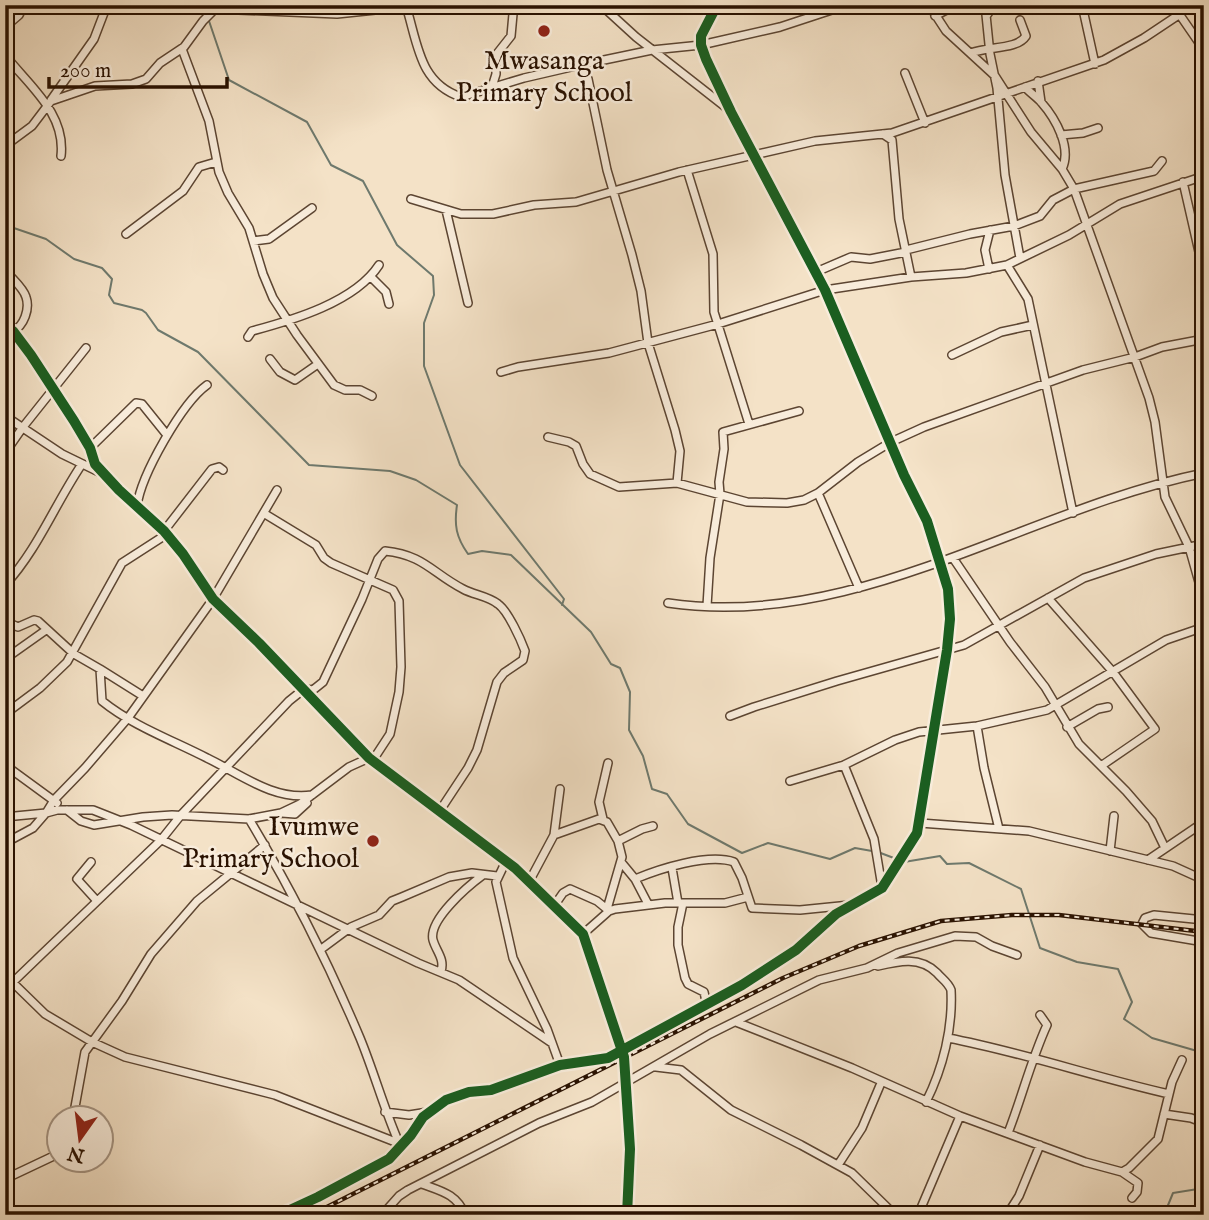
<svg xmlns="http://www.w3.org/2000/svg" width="1209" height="1220" font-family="'IM FELL English',serif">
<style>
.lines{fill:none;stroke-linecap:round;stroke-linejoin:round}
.stream{stroke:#6e796d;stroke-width:2}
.minor-casing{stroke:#5c4532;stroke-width:10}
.minor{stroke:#f8ecdb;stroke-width:7}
.rail-casing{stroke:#291100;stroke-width:4.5}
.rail{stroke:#f8ecdb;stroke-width:2;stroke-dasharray:5;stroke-linecap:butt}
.cycleway-casing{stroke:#f8ecdb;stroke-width:15}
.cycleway{stroke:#1b5e20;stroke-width:10}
.poi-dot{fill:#8f2418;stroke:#f8ecdb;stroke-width:2.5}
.labels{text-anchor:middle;stroke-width:5;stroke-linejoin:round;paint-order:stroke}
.poi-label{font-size:28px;fill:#291100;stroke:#f8ecdb}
</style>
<rect width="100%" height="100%" fill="#f4e2c7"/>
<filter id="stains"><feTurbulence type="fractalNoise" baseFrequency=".00286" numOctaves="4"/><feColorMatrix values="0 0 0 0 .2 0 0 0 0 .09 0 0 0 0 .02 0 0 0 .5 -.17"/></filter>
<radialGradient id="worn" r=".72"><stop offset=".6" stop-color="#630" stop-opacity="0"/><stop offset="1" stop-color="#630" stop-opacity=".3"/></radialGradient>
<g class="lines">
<path class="stream" d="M200,5L206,13
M208,18L229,80L307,122L331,165L363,181L397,245L433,276L434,295L424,323V366L460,465L564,599L562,605
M5,225L46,239L74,259L102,268L112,279L109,295L114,303L142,310L146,313L158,330L198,352L309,465L390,471L416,480L457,505C454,525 456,537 468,554L482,551L511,555L591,632L611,664L620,668L630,692L629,730L643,756L652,789L667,794L688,824L742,853L768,843L830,859L855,848L872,851
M878,852L899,860
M904,862L940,856L947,864L969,863L1021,889L1040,948L1077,962L1118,969L1132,1002L1124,1019L1152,1038L1204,1053
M1164,1215L1173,1193L1204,1188"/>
<g class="minor-casing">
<path id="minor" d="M601,5L636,37L728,109
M929,5L946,31L995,76L1031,132L1062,169L1074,189L1149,398L1155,422L1165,497L1189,547L1204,600
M985,5L990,54L997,88L1005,175L1020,258
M1082,5L1095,64
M1173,5L1204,50
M406,6C418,44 419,83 461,97L524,78L580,65L652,50L701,45L780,27L847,5
M987,15L994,5
M935,16L956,5
M5,27L19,15L24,5
M182,49L209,121L219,172L228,193L249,228L263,274L273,298L297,335L334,385L345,390H360L372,396
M971,53C987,46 1017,50 1026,36L1020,20
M5,55C29,86 66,113 61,156
M580,65L588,79L607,170L632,255L641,291L648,343L675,430L680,451L677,483
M905,73L925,123
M1038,81L1041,102
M492,87L496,74V55L511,36L513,14
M1025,87C1030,93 1037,97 1041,102C1056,119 1072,148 1062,169
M51,100L94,39L107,5
M883,134L892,140L899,219L911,277
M1061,135L1083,133L1098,128
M5,146L32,126L51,101L95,86L132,84L146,79L160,63L184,47L203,21L215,9L337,14L423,5
M687,170L713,254L714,312L749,424
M1183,182L1202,265L1201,312L1204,331
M411,199L461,214H493L534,205L576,202L679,172L815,141L892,133L1104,60L1144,38L1180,14
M446,210L468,303
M126,234L183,191L199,167L216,162
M253,241L269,239L312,208
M906,250L970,234L1014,226L1040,216L1053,200L1074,189L1154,171L1162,161
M1007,265L1028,299L1073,513
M989,269L985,250L990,230
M5,270C11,278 23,287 26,297C30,309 24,326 13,331L5,330
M816,272L851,257L870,259L906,252
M371,277L386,292L389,304
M13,331L31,355L74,421L90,448L95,464L119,490L164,531L183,554L213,599L259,643L369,758L515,868L583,934L624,1057L630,1149L627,1215
M248,337L252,331C293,320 355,302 379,265
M952,355L1001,332L1033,325
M270,359L280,372L295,380L318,364
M501,372L518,367L609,353L718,324L825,290L911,277L966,273L1007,265L1069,235L1120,204L1204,176
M5,416L62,454L99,472
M548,437L569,442L576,446L583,464L590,474L619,487L677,483L747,502L787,503L804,500L818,493L858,462L891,442L924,427L1083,370L1135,357L1162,347L1204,339
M90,448L136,403L142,404L167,435
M5,453L23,427L86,348
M818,493L859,588
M137,506C141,475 182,403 207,385
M265,514L316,545L324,558L331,563L393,590L399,601L401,667L399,692L390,734L373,760
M164,531L212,469L219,467L223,470
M953,558L1010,642L1045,687L1079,744L1126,791L1152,821L1165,848
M5,585C38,549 55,504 82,464
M1048,598L1113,672L1155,729L1101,766
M668,603C856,631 1026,509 1204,473
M707,606L710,558L720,494L719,482L724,449L723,432L799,411
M5,621L18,627L34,620L38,621L74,654L100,669L102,701C133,726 172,740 207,758C240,774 274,801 312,795
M5,659L46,630
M100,669L143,696
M5,714L40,688L67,662L122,563L167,534
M730,716L754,707L837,681L964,645L1084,578L1156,554L1204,544
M977,726L984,768L999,829
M1067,727L1098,709L1108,707
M5,765L57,803
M844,765L874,839L882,887
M790,781L844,765L895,740L919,732L977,726L1047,710L1166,640L1204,627
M67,810L81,821L94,825L143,817L172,815L249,819L281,813L300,804L349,767L369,758
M282,813L295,814L307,803
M5,817L46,813L54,800L85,768L128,718L213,599L277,490
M249,819C291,889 328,962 360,1038C374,1072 384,1109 399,1143
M603,819L599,802L608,763
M920,823L1029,831L1173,866L1204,880
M554,835L599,819L607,822L618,841L622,857L607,909
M618,841L642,829L653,826
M5,843L33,828L46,813L57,810H93L131,825L418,963L459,980L552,1043
M1110,851L1114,816
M1148,860L1204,822
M506,861L496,882L513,958L547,1029L560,1065
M91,862L77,879L97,901
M621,862L635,879L648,904
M672,868L678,903
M635,879C659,869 708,853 734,862L742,878L752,908L800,910L850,905
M530,880L554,835L560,789
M683,903L678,927V945L685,978L688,984L704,992L707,1006
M554,906L563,893L570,889L597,901L608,910
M1204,920L1154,915L1145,918L1142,924L1151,933L1204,942
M583,934L609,911L615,909L665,903H725L748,897
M320,950L351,927L379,915L392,901L402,897L449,877L472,873L497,876
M878,966C899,961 920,956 937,973C942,979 948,982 951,990C953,1028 943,1068 926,1102
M441,971C445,959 436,951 433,940C428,920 468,886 483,875
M5,975L45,1014L92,1042L125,1057L275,1095L398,1143
M5,994L13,982L41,955L161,840L181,815L289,701L304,689L313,690L323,682L362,599L378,559L385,551C424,555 432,573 463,589C474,595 488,596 498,604C508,611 521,640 525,651L523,660L504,673L497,682L477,750L468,768L439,812
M736,1022L852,1068L960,1116L1085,1162L1122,1172L1138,1183L1137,1192L1132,1198
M948,1038C1022,1052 1094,1077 1169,1094
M656,1067L681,1070L731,1110L801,1145L852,1173L895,1215
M385,1112L409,1115L428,1112
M1164,1114L1191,1118L1204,1123
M73,1118L85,1052L122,1001L151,954L197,901L265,845
M1008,1133C1022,1097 1031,1060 1047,1025L1040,1015
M838,1165L862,1128L881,1083
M1122,1172L1129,1168L1158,1139L1172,1082L1182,1060
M5,1179L60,1153
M422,1184C441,1191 457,1194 465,1215
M279,1215L318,1197L389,1159L411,1135L423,1117L446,1100L469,1092L491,1090L560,1065L608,1058L742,985L796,950L836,914L882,888L917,833L947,650L950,619L948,589L927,521L904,475L825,290L731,112L706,59L701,45V36L717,5
M382,1215L399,1196L408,1190L539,1123L592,1102L710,1034L819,980L867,968L898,953L955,936L976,937L992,946L1017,955
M609,1215L627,1212
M918,1215L960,1116
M1007,1215L1019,1196L1040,1145"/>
</g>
<use href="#minor" class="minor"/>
<g class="rail-casing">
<path id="rail" d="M311,1215L783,978L859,946L941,921L1012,915H1059L1204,932"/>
</g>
<use href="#rail" class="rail"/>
<g class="cycleway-casing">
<path id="cycleway" d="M13,331L31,355L74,421L90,448L95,464L119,490L164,531L183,554L213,599L259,643L369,758L515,868L583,934L624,1057L630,1149L627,1215
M279,1215L318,1197L389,1159L411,1135L423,1117L446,1100L469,1092L491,1090L560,1065L608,1058L742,985L796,950L836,914L882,888L917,833L947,650L950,619L948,589L927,521L904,475L825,290L731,112L706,59L701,45V36L717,5"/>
</g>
<use href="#cycleway" class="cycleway"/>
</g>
<g class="poi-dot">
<circle cx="544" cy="31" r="7"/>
<circle cx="373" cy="841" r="7"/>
</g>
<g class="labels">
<g class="poi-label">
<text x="544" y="69">Mwasanga<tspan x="544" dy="32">Primary School</tspan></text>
<text x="359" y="835" text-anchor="end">Ivumwe<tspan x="359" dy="32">Primary School</tspan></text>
</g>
</g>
<rect width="1209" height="1220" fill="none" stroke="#f4e2c7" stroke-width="28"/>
<rect x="7" y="7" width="1195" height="1206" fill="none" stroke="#291100" stroke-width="3.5"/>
<rect x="14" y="14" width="1181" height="1192" fill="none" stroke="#291100" stroke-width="2"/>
<g transform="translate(80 1139) rotate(194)"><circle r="33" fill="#f8ecdb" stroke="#a59483" stroke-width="2"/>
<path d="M0-5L12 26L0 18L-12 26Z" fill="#8f2418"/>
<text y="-10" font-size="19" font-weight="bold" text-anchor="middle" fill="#291100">N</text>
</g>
<path d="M49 77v10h178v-10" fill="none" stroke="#291100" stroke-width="3.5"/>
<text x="60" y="77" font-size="21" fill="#291100" stroke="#f8ecdb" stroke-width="5" paint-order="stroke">200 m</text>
<rect width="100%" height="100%" filter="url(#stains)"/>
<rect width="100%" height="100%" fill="url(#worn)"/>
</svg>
